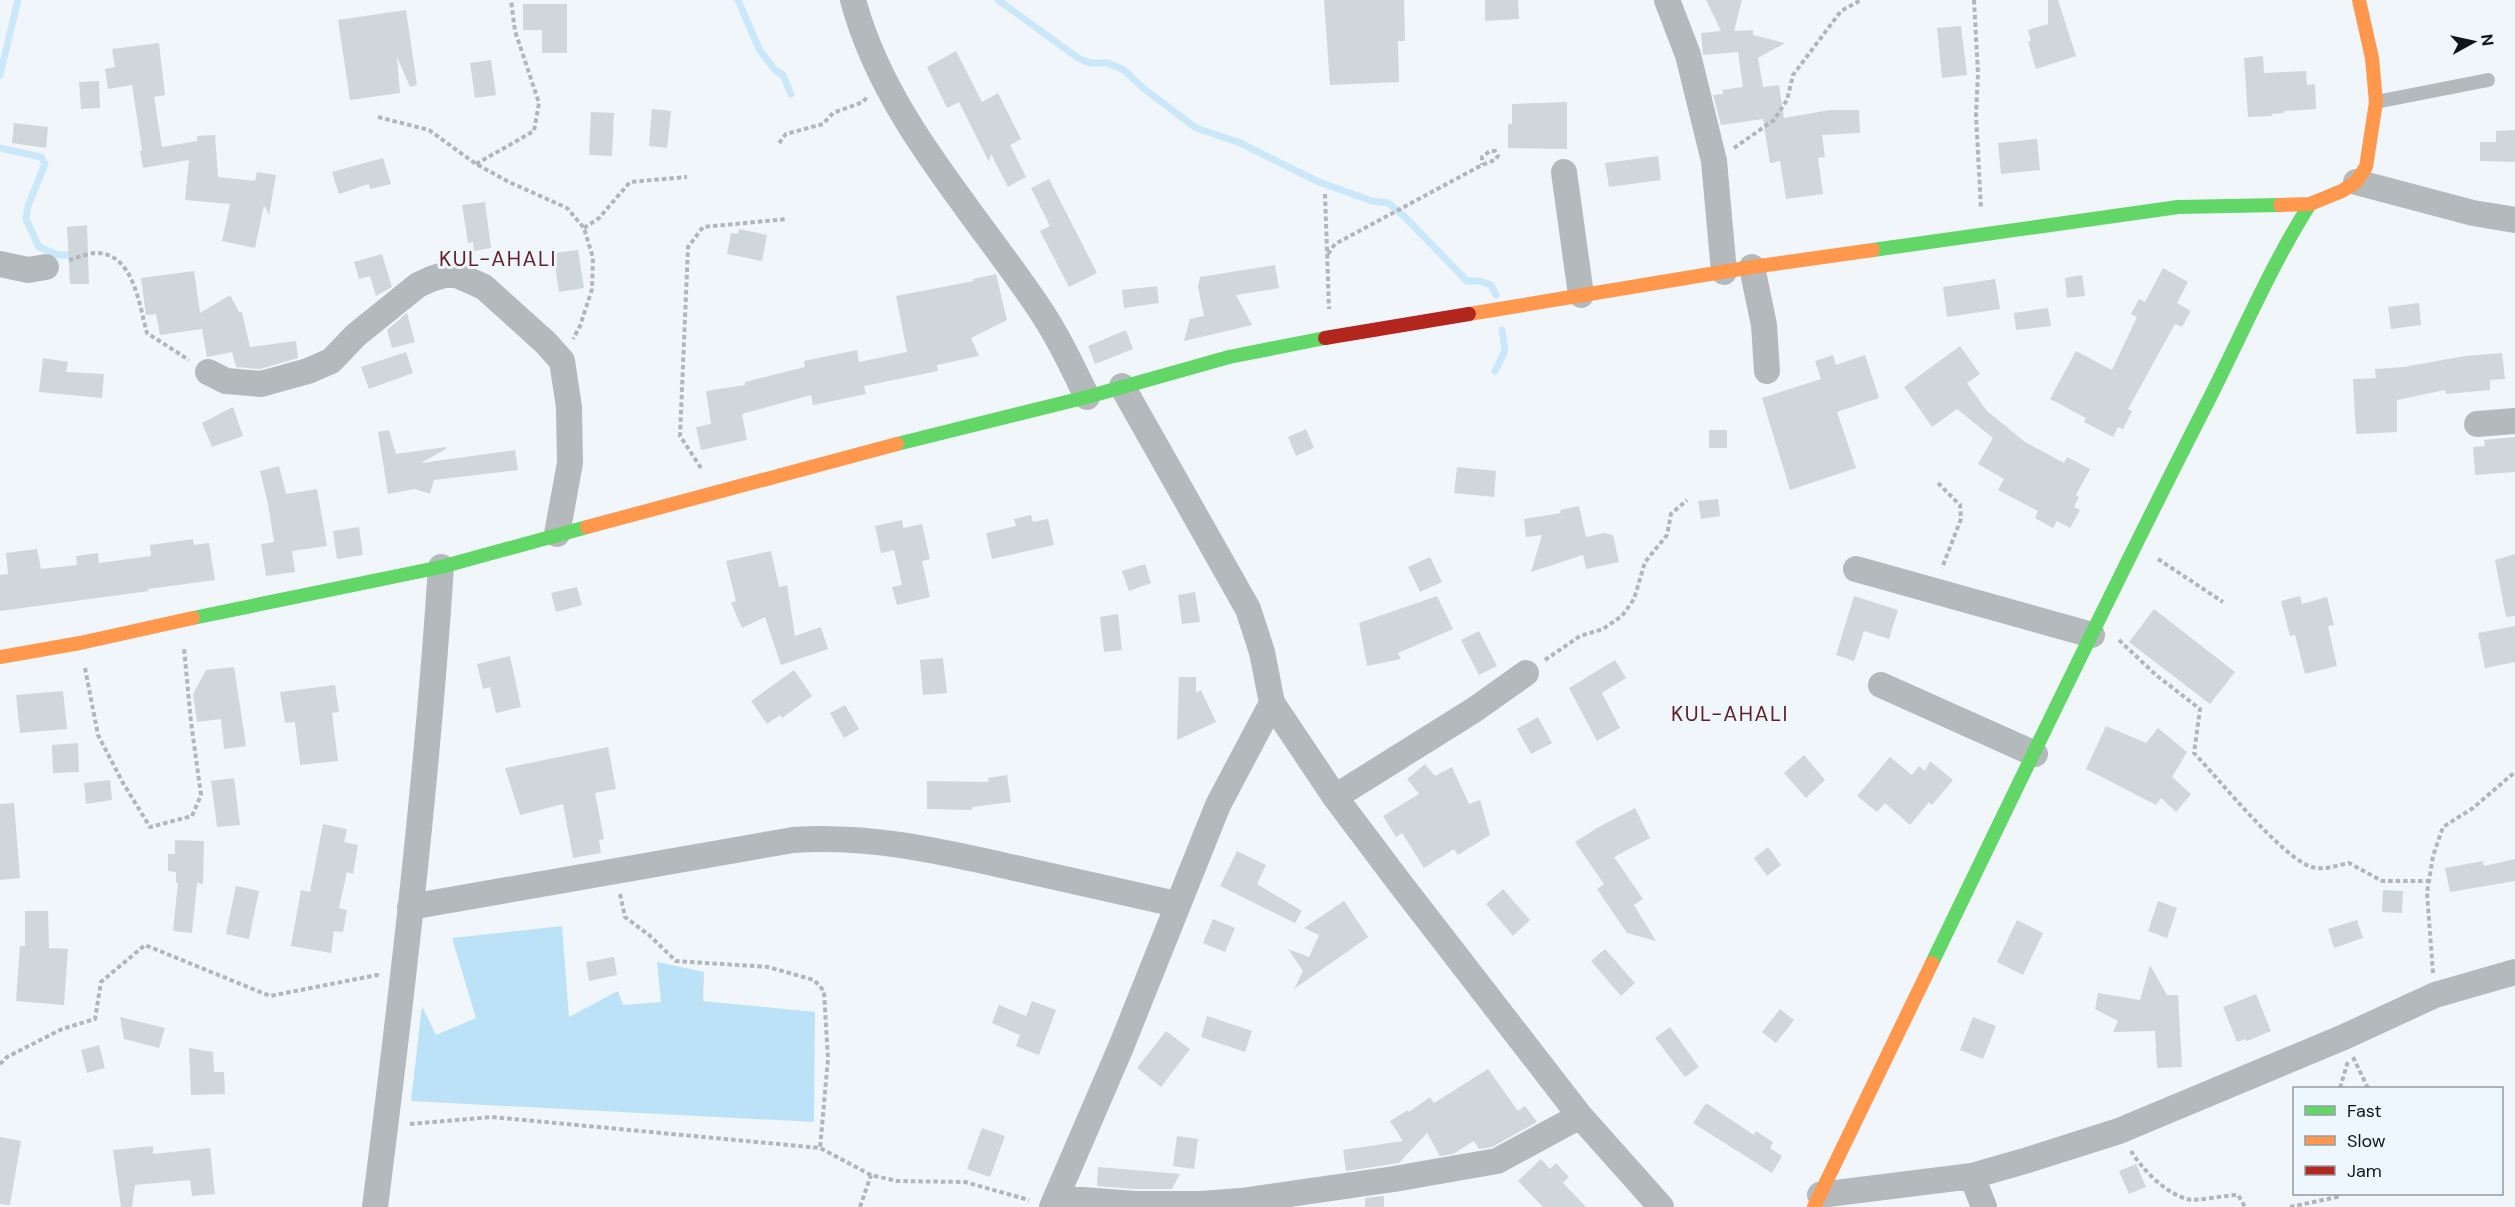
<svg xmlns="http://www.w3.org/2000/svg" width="2515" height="1207" font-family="'DM Sans',sans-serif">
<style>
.green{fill:#bce2f7}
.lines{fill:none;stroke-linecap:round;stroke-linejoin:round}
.stream{stroke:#cae8f9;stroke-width:7}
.building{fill:#d0d7db}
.path{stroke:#b2b5b9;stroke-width:4;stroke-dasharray:4.5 3;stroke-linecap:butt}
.lane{stroke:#b4b9bb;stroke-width:14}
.street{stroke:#b4b9bb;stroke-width:26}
.fast{stroke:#63d668;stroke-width:14}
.slow{stroke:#ff974d;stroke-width:14}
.jam{stroke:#b3261e;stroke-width:14}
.labels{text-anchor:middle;stroke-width:6;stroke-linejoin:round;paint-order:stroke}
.quarter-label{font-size:21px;letter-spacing:1.5px;fill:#652022;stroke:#edf7fd}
</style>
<rect width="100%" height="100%" fill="#f0f6fa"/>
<path class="green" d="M562,926L569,1017L618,991L623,1005L661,1002L657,962L704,972L703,1001L815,1012L814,1122L411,1101L422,1006L436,1035L476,1018L452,938Z"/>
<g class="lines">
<path class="stream" d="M738,0L759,49L775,70L783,75L791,94
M998,0L1078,58L1090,63H1108L1124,70L1143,88L1196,128L1238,142L1319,182L1372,201L1388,203L1404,216L1467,281H1480L1491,285L1496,295
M0,75L18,0
M0,148L41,157L45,164L28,206L26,219L39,247L58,255H76
M1495,371L1505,351L1502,330"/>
</g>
<path class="building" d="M1324,0H1404L1405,41H1398L1399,82L1330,85Z
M1485,0H1518L1519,19L1485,21Z
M1706,0H1742L1734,31L1753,30V35L1785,43L1758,58L1763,87L1779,85L1784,118L1830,110H1859L1860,133L1822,135L1825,157L1818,158L1823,194L1786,199L1780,161L1770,163L1763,119L1721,125L1713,95L1723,94L1722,90L1743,87L1738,52L1703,55L1701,33L1721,31Z
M2048,0H2058L2076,56L2036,69L2028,42L2031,41L2028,30L2048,24Z
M523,4H567V53H542V30H523Z
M406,10L417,85L410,87L397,57L400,93L350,100L338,20Z
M1961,26L1967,75L1942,78L1937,28Z
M159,43L165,95L154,97L162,147L197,141V136L215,135L218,177L255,181L257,172L276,175L269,215L264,205L255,248L222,241L230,204L185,200L189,160L143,168L140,151L142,150L132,85L108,89L105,69L115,67L112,49Z
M956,51L982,102L998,93L1021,139L1010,145L1026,177L1008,187L991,154L989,162L959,102L947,108L927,67Z
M2263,56L2264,73L2306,71L2307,85L2315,84L2316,109L2284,111V113L2272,114V116L2248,117L2244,58Z
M491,60L496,95L475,98L470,63Z
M99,81L100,108L81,109L79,82Z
M1567,102V149L1508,148V124H1512V104Z
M652,109L671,111L667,148L649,146Z
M591,112L614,113L612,156L589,155Z
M14,123L48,127L46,148L12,143Z
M2515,130V162L2480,161V142H2496V131Z
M2037,139L2040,170L2001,174L1998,143Z
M1658,156L1661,180L1609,187L1605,163Z
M383,158L391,184L370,189L369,184L339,194L332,172Z
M1049,179L1097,273L1069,287L1040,231L1050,226L1031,188Z
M485,202L491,248L474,251L473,242L468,243L462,205Z
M87,225L89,284H70L67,227Z
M739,229L767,235L762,261L727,254L731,233L738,234Z
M578,250L584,288L559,292L553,253Z
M382,254L392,287L376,296L370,276L359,279L354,262Z
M1275,265L1279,288L1236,295L1252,325L1184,341L1190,319L1204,316L1198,287L1200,277Z
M2163,268L2188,282L2177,303L2191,311L2182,327L2175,324L2128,409L2132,411L2123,429L2118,427L2113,437L2084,422L2086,418L2050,399L2076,351L2112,370L2137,317L2131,314L2139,299L2145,302Z
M194,271L200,313L230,295L239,312H242L250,347L296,341L298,358L260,369L236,367L232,352L207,357L202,329L160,335L156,314L146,315L141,278Z
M996,274L1007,320L971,338L979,356L937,365L938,371L864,386L866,394L813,405L811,395L742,414L747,440L701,450L696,427L711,424L706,391L745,385V382L805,367L804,361L857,350L859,362L907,352L896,296L974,281L973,279Z
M2082,275L2085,296L2067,298L2065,278Z
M1995,279L2000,309L1947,317L1943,287Z
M1157,286L1159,303L1124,308L1122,290Z
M2419,303L2421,325L2391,329L2388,307Z
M2048,308L2051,326L2016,330L2014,313Z
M407,313L415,342L392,348L387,330Z
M1126,330L1133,349L1095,364L1088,346Z
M1960,346L1980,374L1967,383L1987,411L2025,442L2064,463L2067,457L2090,469L2076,495L2079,497L2074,507L2080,510L2070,528L2057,521L2053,528L2035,518L2038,511L1998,490L2004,479L1978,464L1993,438L1957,409L1932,427L1904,387Z
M406,352L413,373L369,389L361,367Z
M2502,353L2505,379L2490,380V390L2446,394L2445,390L2397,400V432L2356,434L2353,379L2376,378L2375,369L2404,367L2465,356Z
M1833,355L1836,365L1865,355L1879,398L1837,412L1856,468L1790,490L1762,398L1821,379L1815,361Z
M43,358L68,362L66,372L104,374L102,398L39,392Z
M233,407L243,436L212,447L202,423Z
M1306,429L1314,448L1296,456L1288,437Z
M389,430L396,454L446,447V449L421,463L515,450L518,470L434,480L430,494L415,489L388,494L378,432Z
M1709,430H1727V448H1709Z
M2515,437V472L2475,475L2473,447L2485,446L2484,440Z
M279,466L286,494L317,489L327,546L292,551L295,572L266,576L261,544L274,542L268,504L260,471Z
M1457,467L1496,471L1494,497L1454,493Z
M1718,499L1720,516L1701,519L1698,501Z
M1579,506L1586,537L1604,533L1613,535L1619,562L1586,569L1583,555L1531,572L1542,535L1526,537L1524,519L1561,513L1560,510Z
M1031,515L1033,522L1048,519L1054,545L992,559L986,533L1016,526L1014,519Z
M902,520L903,528L922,524L930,559L922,561L930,597L897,605L892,587L902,585L894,550L881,553L875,526Z
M359,527L363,555L337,559L333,531Z
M193,539L194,545L209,543L215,580L148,589L149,591L0,611V575L8,574L6,553L37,549L41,569L77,565L76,556L98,553L99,563L151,556L150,545Z
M771,551L779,587L787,585L795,636L821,627L828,649L781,665L765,617L742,628L731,603L736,601L726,561Z
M2515,554V616L2506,617L2495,560Z
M1430,557L1442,582L1420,592L1408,567Z
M1145,564L1151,583L1129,591L1122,571Z
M577,587L582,605L556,612L551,593Z
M1195,592L1200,622L1182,624L1178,595Z
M1437,596L1453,629L1398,653L1401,659L1367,666L1359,623Z
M1854,596L1898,610L1889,639L1864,631L1854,661L1836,655Z
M2300,596L2302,604L2327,597L2334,625L2328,626L2337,666L2305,674L2295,635L2290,636L2281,601Z
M2154,609L2235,672L2210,704L2129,642Z
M1118,614L1122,650L1104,652L1100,617Z
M2515,626V662L2485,668L2478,633Z
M1479,631L1497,666L1479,675L1461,640Z
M510,656L521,707L496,713L490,687L483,689L477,664Z
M943,658L947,693L923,695L920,660Z
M1615,660L1626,678L1602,693L1620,728L1597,741L1569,688Z
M234,667L246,746L224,749L221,719L197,722L193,694L206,670Z
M794,670L812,696L782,718L780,715L767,724L751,701Z
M1179,677H1196V693L1201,690L1216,722L1177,740Z
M335,685L339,712L332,713L338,761L300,765L295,722L285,723L280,692Z
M63,691L67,729L20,733L16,695Z
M845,705L859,729L844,738L830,713Z
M1538,717L1552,743L1531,754L1517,729Z
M2106,726L2146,743L2158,728L2187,752L2172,777L2191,794L2176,812L2161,798L2156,805L2086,769Z
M78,743L79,772L53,773L52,745Z
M608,747L616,789L595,793L604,839L599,840L601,853L573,858L563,804L520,815L505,768Z
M1804,755L1825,780L1806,798L1784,773Z
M1890,757L1912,775L1919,766L1925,771L1930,761L1953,780L1932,805L1929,802L1910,825L1885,803L1877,812L1857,796Z
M1425,764L1435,776L1452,767L1469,804L1480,800L1490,835L1458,855L1454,849L1424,868L1402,833L1396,837L1383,816L1419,794L1407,779Z
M1007,775L1011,802L972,807V810L927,809V781L989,782L988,778Z
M234,778L240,825L217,827L211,781Z
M110,780L112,800L86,804L84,783Z
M14,803L20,878L0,880V804Z
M1635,808L1650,838L1614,857L1643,899L1634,905L1656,941L1627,933L1597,889L1604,884L1575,842L1597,828Z
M323,824L347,829L344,842L358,845L353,874L347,872L339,908L347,910L343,932L334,931L331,953L291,946L301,890L310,892Z
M175,840L204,841L203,884L197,883L192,933L173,931L178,883H176V872L168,871V854H175Z
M1768,847L1781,865L1767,876L1754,858Z
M1237,851L1266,865L1257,884L1302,911L1295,923L1220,886Z
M2515,859V881L2450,892L2445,868L2483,861L2484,866Z
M236,886L259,891L249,939L226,934Z
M1503,889L1530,920L1513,936L1486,904Z
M2383,890L2403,891L2402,913L2382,912Z
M1344,901L1368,937L1294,989L1303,971L1288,949L1309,957L1319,935L1304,928Z
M2158,901L2177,908L2167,938L2148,931Z
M25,911H48L49,948L68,949L64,1005L16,1001L20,946H25Z
M1213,919L1235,928L1225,952L1203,943Z
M2017,920L2043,933L2023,975L1997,962Z
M2357,920L2363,938L2334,948L2328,929Z
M1605,949L1635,983L1621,996L1591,961Z
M614,957L617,975L589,981L586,962Z
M2150,965L2167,995H2178L2182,1067L2157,1068L2155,1031L2113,1032L2118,1021L2095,1009L2098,993L2140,1000Z
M2256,994L2271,1031L2247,1041L2245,1039L2237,1042L2223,1007Z
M1032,1001L1056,1010L1039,1055L1016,1046L1020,1035L992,1023L999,1005L1026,1016Z
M1780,1009L1794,1020L1776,1043L1762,1032Z
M1207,1016L1252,1031L1245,1052L1201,1037Z
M120,1017L165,1028L159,1048L124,1039Z
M1973,1017L1996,1026L1983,1059L1960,1050Z
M1670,1027L1699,1067L1685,1077L1655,1038Z
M1166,1031L1190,1049L1161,1087L1137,1068Z
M99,1045L105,1068L87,1073L81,1050Z
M189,1048L213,1052L214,1072H224L225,1094L191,1095Z
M1488,1069L1518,1111L1525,1106L1537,1122L1492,1147L1479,1149L1474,1141L1453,1154L1440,1156L1427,1133L1399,1163L1346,1171L1343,1150L1403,1141L1390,1121L1408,1110L1409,1112L1430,1097L1434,1103Z
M1706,1103L1754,1135L1756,1131L1773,1142L1770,1148L1782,1156L1772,1173L1693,1123Z
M982,1128L1005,1136L990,1177L967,1169Z
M1177,1136L1198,1139L1194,1169L1173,1166Z
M0,1137L21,1141L10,1205L0,1204Z
M153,1146V1154L210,1148L215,1194L192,1196L190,1180L135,1185L132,1207H121L113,1150Z
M1541,1159L1550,1169L1556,1163L1569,1177L1563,1183L1586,1207H1543L1518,1181Z
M2136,1164L2146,1187L2129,1194L2119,1171Z
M1098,1167L1180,1174L1172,1189H1136L1097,1186Z
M1384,1196V1207H1365V1198Z"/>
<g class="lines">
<path class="path" d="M1974,0L1978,73L1976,115L1981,209
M378,117L429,130L476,164L509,182L567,208L584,228L593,258L592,289L580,326L573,339
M779,143L786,134L823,124L833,113L863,102L868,96
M1734,148L1774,120L1787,100L1793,75L1841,11L1861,0
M476,164L534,131L539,103L515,31L511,0
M1325,194L1329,309
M584,228L599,218L630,182L687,177
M1328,254L1335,244L1482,165L1495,160L1498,156L1495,151H1490L1482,157V165
M69,260C77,258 88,253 96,253C134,253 139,305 147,333L189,360
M701,468L680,436L688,247L703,227L787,219
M1938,483L1960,505L1961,519L1942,568
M2158,559L2223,602
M2119,640L2156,675L2200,709L2194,753C2218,778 2283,859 2312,867C2323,871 2338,865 2349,863L2382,881H2429
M1545,660L1580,636L1603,629L1622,616L1634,599L1645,562L1667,535L1671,514L1687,500
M85,668L98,735L123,783L150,827L192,816L201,795L191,722L184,648
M620,894L625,917L649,935L676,961L768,967L814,980L824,991L828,1059L820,1148
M2433,973L2427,893L2433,856L2443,827L2473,808L2515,772
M2353,1057L2368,1088
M0,1064L7,1057L62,1029L95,1019L101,982L145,945L270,996L377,975L380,977
M2340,1088L2348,1061
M410,1124L492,1117L820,1148L871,1175L897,1181L965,1182L1029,1200
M2131,1151C2142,1169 2165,1193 2187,1199C2196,1202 2224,1195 2238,1195L2245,1207
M860,1207L871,1175
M2290,1207L2337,1197V1194"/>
<path class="lane" d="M2376,102L2488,80"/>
<path class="street" d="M853,0C884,116 971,207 1037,305C1057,334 1072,366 1087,397
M1667,0L1688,55L1714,161L1724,272
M1564,172L1581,295
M2356,182L2473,213L2515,220
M0,264L28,270L46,267
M1752,267L1764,325L1767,371
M208,372L226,381L261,384L308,371L331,361L356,335L418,285L431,279L444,275H457L484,287L546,343L562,361L569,407L570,463L557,534
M2477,424L2515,421
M1856,569L2092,635
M1881,685L2035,754
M1272,703L1335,797L1399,882L1580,1116L1661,1207
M1335,797L1474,710L1526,673
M410,907L793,840C871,835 939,851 1015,868C1069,880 1123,892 1176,904
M1972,1176L1984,1207
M1820,1195L1972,1176L2028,1160L2119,1131L2344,1037L2435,995L2515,972
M1056,1198L1135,1204H1200L1241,1201L1394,1179L1497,1161L1580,1116
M375,1207C402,994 427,781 441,567
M1052,1207L1121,1047L1218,805L1272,703L1262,652L1248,609L1122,386"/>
<path class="fast" d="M1873,250L2178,207L2280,205
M897,444L1087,397L1229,357L1325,338
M193,618L441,567L587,527
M1932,963C2021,779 2109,595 2202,413C2238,344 2268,270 2310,204"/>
<path class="slow" d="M2280,205L2310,204L2342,191L2356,182L2366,167L2376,102L2372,58L2359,0
M1469,314L1752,267L1873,250
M587,527L897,444
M0,657L80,643L193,618
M1814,1207L1932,963"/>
<path class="jam" d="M1325,338L1469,314"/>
</g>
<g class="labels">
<g class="quarter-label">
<text x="498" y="266">KUL-AHALI</text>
<text x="1730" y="721">KUL-AHALI</text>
</g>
</g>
<rect x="2293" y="1087" width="210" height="108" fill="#edf7fd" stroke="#949da3" stroke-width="1.5"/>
<rect x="2305" y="1106" width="30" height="9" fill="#63d668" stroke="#949da3" stroke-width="1.5"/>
<text x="2347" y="1117" font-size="18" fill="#0e161b">Fast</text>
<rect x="2305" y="1136" width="30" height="9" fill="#ff974d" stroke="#949da3" stroke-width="1.5"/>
<text x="2347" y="1147" font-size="18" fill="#0e161b">Slow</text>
<rect x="2305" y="1166" width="30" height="9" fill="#b3261e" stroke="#949da3" stroke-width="1.5"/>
<text x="2347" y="1177" font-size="18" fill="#0e161b">Jam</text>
<g transform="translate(2473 42) rotate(82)" stroke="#edf7fd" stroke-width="4.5" paint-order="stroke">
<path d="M0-4.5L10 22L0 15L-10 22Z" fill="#0e161b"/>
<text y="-9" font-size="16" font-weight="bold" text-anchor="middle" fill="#0e161b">N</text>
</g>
</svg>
